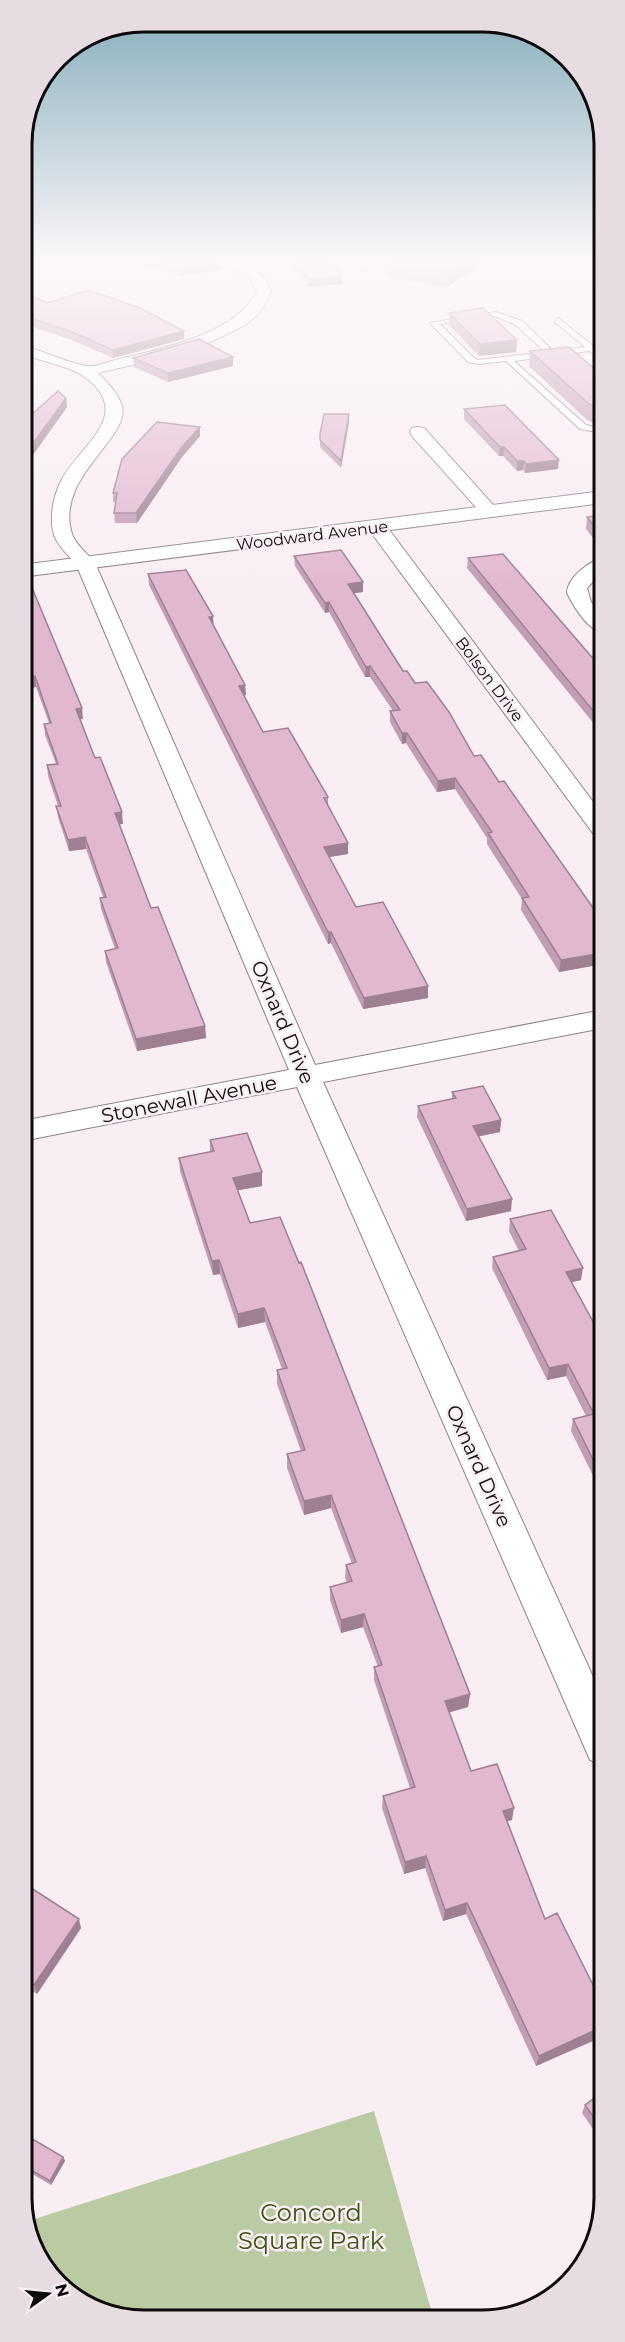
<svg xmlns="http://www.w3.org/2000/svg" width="625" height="2342" font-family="Montserrat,sans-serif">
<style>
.green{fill:#bacaa3}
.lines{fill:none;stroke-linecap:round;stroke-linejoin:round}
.service-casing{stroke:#8c8287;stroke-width:2}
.minor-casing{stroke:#8c8287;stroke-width:2}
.secondary-casing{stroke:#8c8287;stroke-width:2}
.service{fill:#fff;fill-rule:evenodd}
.minor{fill:#fff;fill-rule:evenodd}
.secondary{fill:#fff;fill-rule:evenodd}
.wall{fill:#c29db3}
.shaded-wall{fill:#9e8092}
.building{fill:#e2b7d0;stroke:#9e8092;stroke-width:1.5}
.labels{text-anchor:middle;stroke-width:5;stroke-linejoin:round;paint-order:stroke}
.far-street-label{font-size:16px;fill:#0d0a0c;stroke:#f9eef4}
.street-label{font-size:20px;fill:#0d0a0c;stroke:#f9eef4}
.near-park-label{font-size:24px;fill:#3d5213;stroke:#f9eef4}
.rim{fill:none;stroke:#0d0a0c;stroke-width:3}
</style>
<rect width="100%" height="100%" fill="#f9eef4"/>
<path class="green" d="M374,2111L434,2320L120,2319L52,2279L25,2222Z"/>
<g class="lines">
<g class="service-casing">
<path id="service" d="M356,262H363L368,269L363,270Z
M496,312L522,321L553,351L585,347L555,322L558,318L593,346L603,345V349L597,350L603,355V361L589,351L514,361L586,425L603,429V433L580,429L506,361L478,364L468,362L430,323ZM495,316L516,325L545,352L478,360L474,358L440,324Z"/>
</g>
<g class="minor-casing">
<path id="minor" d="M223,262C247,262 261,268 271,291C269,296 266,303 263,308C239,343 139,363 98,373C108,383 118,393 122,406C131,438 54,477 72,534C75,544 88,554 95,563L315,1065L603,1010V1028L323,1082L604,1701V1766L590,1760L297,1087L22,1141V1121L289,1070L76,564C69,556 57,545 54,535C49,518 53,497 61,481C79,445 138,414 82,375C70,367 36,359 21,354V345C39,349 72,365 88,366C97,367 110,361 119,359C162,349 237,333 257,291L250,279Z
M418,427L424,428L495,507L498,511L495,515H483L412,436L410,432L412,428Z
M377,521L384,523L603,815V838L595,836L370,531L368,527L370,523Z
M603,558V571L587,588L591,602L603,615V633C587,629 574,607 567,593C567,578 589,561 603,558Z"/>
</g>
<g class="secondary-casing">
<path id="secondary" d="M603,491V503L21,577V565Z"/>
</g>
<use href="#service" class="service"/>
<use href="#minor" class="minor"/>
<use href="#secondary" class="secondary"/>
</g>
<path class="wall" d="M133,262H220V270L181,276Z
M285,262H332L342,276V284L308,287L300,274Z
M377,262H482L448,287L394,278Z
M21,291L47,303L184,339L113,358L72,340L21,323Z
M449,313L517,340L516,352L479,356L449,325Z
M530,351L603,376V427L587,420L529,366Z
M233,357V366L168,382L134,367L133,358Z
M66,398L67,407L28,462L21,461V424Z
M464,409L558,469L525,473L523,470L517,471L503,456H499L464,419Z
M349,422L341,468L320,447V434Z
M200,427V436L182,457L137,523H115L114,513L116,502H113V493Z
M603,515V551L586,529L587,517Z
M294,556L363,582V592L354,593L403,671L415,683L474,756L499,782L603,922V964L559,972L521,910L522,899L487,844V838L455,789L437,792L406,743L402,744L390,722V711H393L370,677H365L329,612L325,613L295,566Z
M468,558L603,670V735L467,568Z
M148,574L214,625L245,685L246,695L244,696L263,732L328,797V805L348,854L329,857L356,907L428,986V998L363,1009L331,943L328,944L149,585Z
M21,591L83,719H80L95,758L123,824H119L151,908L205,1026L206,1038L137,1051L106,962L105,951L115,949L101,909L100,898L103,897L86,849L69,851L58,817L56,806H58L48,776L47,765L56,764L45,735L44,724L49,723L36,687L32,688L21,659Z
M452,1092L501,1120L500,1132L478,1136L511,1211L466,1221L417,1117L418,1106L452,1099Z
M210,1140L262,1186L238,1190L250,1223L470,1694L468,1707L449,1712L471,1771L512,1820L507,1821L545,1919L604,2007V2036L536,2066L466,1914L443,1921L425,1868L404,1874L382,1808L383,1796L410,1788L374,1680V1667H378L363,1627L341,1633L330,1600V1587L347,1583L345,1578L346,1565L352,1564L331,1508L304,1515L287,1468V1454L301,1451L277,1384V1370L282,1369L265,1322L238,1328L220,1274L213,1275L180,1171L179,1158L210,1152Z
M510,1219L581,1280L572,1282L603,1340V1496L571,1431L573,1419L586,1416L566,1376L547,1380L492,1268L493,1257L519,1251L509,1231Z
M22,1882L81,1928L37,1994L22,1985Z
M604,2091V2145L582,2113L585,2105Z
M22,2150L63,2157L65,2161L51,2185L22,2168Z"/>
<path class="shaded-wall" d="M24,262H32L21,274V265Z
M220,262V270L181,276L180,269Z
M464,262H482L448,287V273Z
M342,276V284L308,287V279Z
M184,331V339L113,358V350Z
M517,340L516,352L479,356L480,344Z
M233,357V366L168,382V373Z
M66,398L67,407L28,462L27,452Z
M349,414V422L341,468V461Z
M200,427V436L182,457L137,523L136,513L181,448Z
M500,447H504L503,456H499Z
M559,460L558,469L525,473L526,464Z
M517,461H524L523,470L517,471Z
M363,582V592L348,594V584Z
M329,602V612L325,613V603Z
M213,616L214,627L209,617Z
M370,666V677H365L366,667Z
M35,676L36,687L32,688L30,677Z
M245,685L246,695L239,696V686Z
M82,708L83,719L77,720L76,709Z
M402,733H407L406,743L402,744Z
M455,778V789L437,792L438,781Z
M122,812L123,824L116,825L115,813Z
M85,837L86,849L69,851L68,840Z
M348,843V854L323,858L324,847Z
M328,932H331V943L328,944Z
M603,953V964L559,972L561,960Z
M428,986V998L363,1009L364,998Z
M205,1026L206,1038L137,1051L136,1039Z
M501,1120L500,1132L472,1138L473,1126Z
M262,1172V1186L234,1191L233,1178Z
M512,1199L511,1211L466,1221L467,1209Z
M219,1260L220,1274L213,1275L212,1261Z
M583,1268L581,1280L564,1284L566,1272Z
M264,1308L265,1322L238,1328V1314Z
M568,1364L566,1376L547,1380L549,1368Z
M331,1495V1508L304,1515V1501Z
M364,1614L363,1627L341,1633V1620Z
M22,1657L24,1667L22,1668Z
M470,1694L468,1707L444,1714L445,1701Z
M22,1782L28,1821L22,1823Z
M514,1808L512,1820L501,1823L503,1811Z
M426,1856L425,1868L404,1874L405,1862Z
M467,1903L466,1914L443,1921L445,1910Z
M79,1919L81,1928L37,1994L34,1985Z
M604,2026V2036L536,2066L539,2056Z
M63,2157L65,2161L51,2185L50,2181Z"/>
<path class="building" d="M159,262H219L180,269Z
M295,262H332L342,276L308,279L300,267Z
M392,262H464L448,273L394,264Z
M89,290L140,308L184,331L113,350L72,332L21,315V291L47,303Z
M483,308L517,340L480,344L449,313Z
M199,339L233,357L168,373L133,358Z
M569,347L603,376V410L589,404L530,351Z
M58,391L66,398L27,452H21V424Z
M505,405L559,460L526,464L524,461H517L504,447H500L464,409Z
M324,414H349L341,461L320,440V434Z
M157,422L200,427L181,448L136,513H114L117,493H113L122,459Z
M603,515V537L587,517Z
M341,550L363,582L348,584L403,671H407L415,683L427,682L449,712L474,756L481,755L499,782L504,781L603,922V953L561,960L522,898L529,897L488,833L492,832L455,778L438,781L407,733H402L390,711L400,710L370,666L366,667L329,602L325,603L294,556Z
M503,554L603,670V723L468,558Z
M186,570L213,616L209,617L245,685L239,686L263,732L288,728L328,797L324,798L348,843L324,847L356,907L383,902L428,986L364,998L331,932H328L148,574Z
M33,590L82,708L76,709L95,758L100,757L122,812L115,813L151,908L158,907L205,1026L136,1039L105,951L118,948L100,898L106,897L85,837L68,840L56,806H61L47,765L58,764L44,724L51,723L35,676L30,677L21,652V591Z
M483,1086L501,1120L473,1126L512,1199L467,1209L418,1106L456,1098L452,1092Z
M247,1133L262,1172L233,1178L250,1223L280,1217L299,1263L301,1262L470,1694L445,1701L471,1771L497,1764L514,1808L503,1811L545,1919L557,1913L604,2007V2026L539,2056L467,1903L445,1910L426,1856L405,1862L383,1796L415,1787L374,1667L382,1665L364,1614L341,1620L330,1587L352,1581L346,1565L356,1562L331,1495L304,1501L287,1454L305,1450L277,1370L287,1368L264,1308L238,1314L219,1260L212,1261L179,1158L214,1151L210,1140Z
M551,1210L583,1268L566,1272L603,1340V1480L573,1419L594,1414L568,1364L549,1368L493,1257L526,1249L510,1219Z
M22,1789L25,1811L22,1812Z
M22,1882L79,1919L34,1985L22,1977Z
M604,2091V2132L585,2105Z
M29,2137L63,2157L50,2181L22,2165V2150Z"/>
<linearGradient id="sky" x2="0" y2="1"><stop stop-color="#85acbb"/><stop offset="0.44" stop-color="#fcf7fa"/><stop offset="1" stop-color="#fcf7fa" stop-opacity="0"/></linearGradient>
<rect width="625" height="590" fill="url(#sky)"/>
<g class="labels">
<g class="far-street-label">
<text transform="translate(312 535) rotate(-7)" y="6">Woodward Avenue</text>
<text transform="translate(490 679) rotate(53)" y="6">Bolson Drive</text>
</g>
<g class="street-label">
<text transform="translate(283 1022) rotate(67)" y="7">Oxnard Drive</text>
<text transform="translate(189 1099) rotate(-11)" y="7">Stonewall Avenue</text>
<text transform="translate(479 1466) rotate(66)" y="7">Oxnard Drive</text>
</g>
<g class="near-park-label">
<text x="311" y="2221">Concord<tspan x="311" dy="28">Square Park</tspan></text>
</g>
</g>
<path d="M0 0H625V2342H0ZM144 32H482A112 112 0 0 1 594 144V2198A112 112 0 0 1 482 2310H144A112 112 0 0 1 32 2198V144A112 112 0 0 1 144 32Z" fill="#e6dce1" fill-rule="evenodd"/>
<path class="rim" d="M144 32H482A112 112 0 0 1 594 144V2198A112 112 0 0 1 482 2310H144A112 112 0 0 1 32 2198V144A112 112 0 0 1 144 32Z"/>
<g transform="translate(48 2294) rotate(75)" stroke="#f9eef4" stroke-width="4.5" paint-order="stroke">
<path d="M0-4.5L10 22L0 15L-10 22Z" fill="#0d0a0c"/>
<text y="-9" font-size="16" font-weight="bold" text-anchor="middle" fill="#0d0a0c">N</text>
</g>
</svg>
